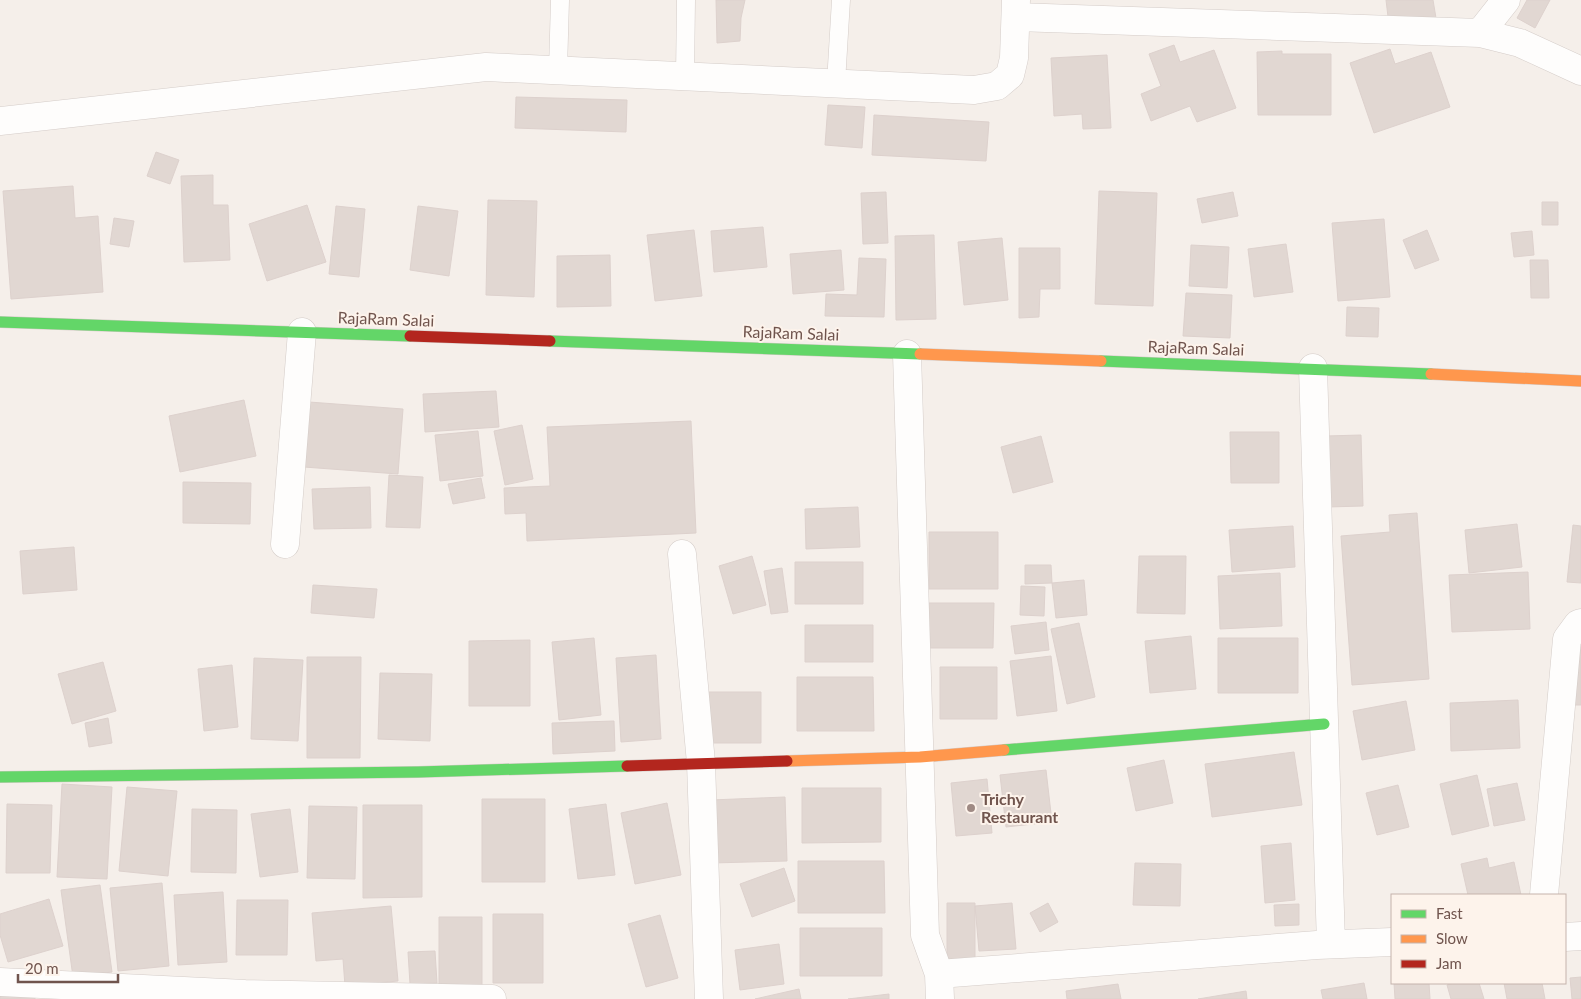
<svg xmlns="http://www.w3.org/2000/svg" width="1581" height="999" font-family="Lato,sans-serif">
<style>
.building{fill:#e1d7d2;stroke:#ddd1cd}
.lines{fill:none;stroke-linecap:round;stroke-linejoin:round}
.lane-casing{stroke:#d4ccc8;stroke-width:19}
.street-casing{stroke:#d4ccc8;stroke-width:29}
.fast-casing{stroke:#d4cac6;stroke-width:12}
.slow-casing{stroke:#d4cac6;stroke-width:12}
.jam-casing{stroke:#d4cac6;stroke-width:12}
.lane{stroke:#fefdfc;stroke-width:18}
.street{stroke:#fefdfc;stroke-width:28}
.fast{stroke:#63d668;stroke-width:11}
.slow{stroke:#ff974d;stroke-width:11}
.jam{stroke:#b3261e;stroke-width:11}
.poi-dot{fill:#9f8a84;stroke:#fdf3eb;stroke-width:2}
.labels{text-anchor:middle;stroke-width:4;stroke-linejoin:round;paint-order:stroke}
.street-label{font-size:16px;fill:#70544d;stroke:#fdf3eb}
.poi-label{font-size:16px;font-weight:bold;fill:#70544d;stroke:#fdf3eb;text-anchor:start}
</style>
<rect width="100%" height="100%" fill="#f5efea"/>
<path class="building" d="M716,0H745L741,18L740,41L717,43Z
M1386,0H1433L1436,18L1389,25Z
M1527,0H1550L1535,28L1517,18Z
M1174,45L1180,62L1214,50L1236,108L1197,122L1190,106L1151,121L1141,94L1161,86L1149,54Z
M1390,49L1395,64L1431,52L1450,107L1374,133L1350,63Z
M1282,51V54H1331V115H1258L1257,52Z
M1107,55L1111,128L1083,129L1082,114L1054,116L1051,58Z
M516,97L627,100L626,132L515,128Z
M828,105L865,107L862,148L825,145Z
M874,115L989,122L986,161L872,155Z
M156,152L179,160L170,184L147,176Z
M213,175V205H228L230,260L184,262L181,176Z
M73,186L75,218L98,216L103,292L11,299L3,191Z
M1099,191L1157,193L1153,306L1095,304Z
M886,192L888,243L863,244L861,193Z
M1233,192L1238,216L1202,223L1197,199Z
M488,200L537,201L534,297L486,295Z
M1542,202H1558V225H1542Z
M307,205L326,262L267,281L249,224Z
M336,206L365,209L359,277L329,274Z
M418,206L458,211L449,276L410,270Z
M114,218L134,221L129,247L110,244Z
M1384,219L1390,297L1338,301L1332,223Z
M763,227L767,267L714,272L711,231Z
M694,230L702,296L655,301L647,235Z
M1427,230L1439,260L1415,269L1403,240Z
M1532,231L1534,255L1514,257L1511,233Z
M934,235L936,319L896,320L895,236Z
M1002,238L1008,300L964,305L958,242Z
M1286,244L1293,292L1254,297L1248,249Z
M1191,245L1229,247L1227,288L1189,286Z
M1019,248H1060V289H1040L1039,317L1019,318Z
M841,250L844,290L793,294L790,254Z
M610,255L611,306L557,307V256Z
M859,258L886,259L884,317L825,316L826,294L857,295Z
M1530,260H1548L1549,298H1531Z
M1186,293L1232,295L1230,338L1183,336Z
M1347,307L1379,308L1378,337L1346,336Z
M496,391L499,427L425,432L423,394Z
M244,400L256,456L180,472L169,416Z
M309,402L403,409L398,474L304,467Z
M691,421L696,533L527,541L526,513L505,514L504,488L550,486L547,427Z
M522,425L533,479L505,485L494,431Z
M478,431L483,476L440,481L435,435Z
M1230,432H1279V483H1231Z
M1361,435L1363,506L1327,507L1326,436Z
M1041,436L1053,482L1013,493L1001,447Z
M389,475L423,477L420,528L386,527Z
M481,478L485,498L453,504L448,484Z
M183,482L251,483L250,524L183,523Z
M370,487L371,528L314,529L312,489Z
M858,507L860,547L806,549L805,509Z
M1417,513L1429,679L1352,685L1341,536L1390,532L1389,515Z
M1517,524L1522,567L1469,573L1465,530Z
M1573,525L1581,526V583L1567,582Z
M1293,526L1295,567L1232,572L1229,530Z
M929,532H998V589H929Z
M74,547L77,590L23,594L20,551Z
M752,556L766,605L733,614L719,566Z
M1139,556H1186L1185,614L1137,613Z
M795,562H863V604H795Z
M1025,565H1051L1052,583L1025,584Z
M782,568L788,612L771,614L764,571Z
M1528,572L1530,629L1452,632L1449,575Z
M1280,573L1282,626L1220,629L1218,576Z
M1084,580L1087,615L1056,618L1052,583Z
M313,585L377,589L374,618L311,613Z
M1021,586L1045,587L1044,616L1020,615Z
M925,603H994L993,648H925Z
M1046,622L1049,650L1015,654L1011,626Z
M1079,623L1095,697L1067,704L1051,629Z
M805,625H873V662H805Z
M1191,636L1196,689L1150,693L1145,641Z
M594,638L601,715L559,720L552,642Z
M1218,638H1298V693H1218Z
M1571,638H1581V705H1575Z
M530,640V706H469V641Z
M656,655L661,739L621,742L616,658Z
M1051,656L1057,711L1017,716L1010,661Z
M307,657H361L360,758H307Z
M254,658L303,660L298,741L251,739Z
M103,662L116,711L72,724L58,674Z
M232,665L238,727L204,731L198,669Z
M940,667H997V719H940Z
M380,673L432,674L430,741L378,739Z
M797,677H873L874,731H797Z
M704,692H761V743H704Z
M1518,700L1520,748L1451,751L1450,703Z
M1406,701L1415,750L1362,760L1353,711Z
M108,718L112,743L89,747L85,723Z
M614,721L615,751L553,754L552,723Z
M1294,752L1302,805L1212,817L1205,764Z
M1164,760L1173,803L1136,811L1127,768Z
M1046,770L1052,822L1006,827L1000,775Z
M1477,775L1489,826L1452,835L1440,784Z
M987,779L992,833L956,836L951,783Z
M1517,783L1525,820L1494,826L1487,789Z
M62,784L112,787L107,879L57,877Z
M1398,785L1409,827L1377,835L1366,793Z
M127,787L177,791L168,876L119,871Z
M802,788H881V842L802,843Z
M785,797L787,861L712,863L711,800Z
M482,799H545V882H482Z
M667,803L681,875L635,884L621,813Z
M7,804L52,805L50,873H6Z
M606,804L615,875L578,879L569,809Z
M363,805H422V897L363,898Z
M309,806L357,807L355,879L307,878Z
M192,809L237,810L236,873L191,872Z
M290,809L298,872L260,877L251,814Z
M1291,843L1295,900L1265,903L1261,846Z
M1487,858L1489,868L1514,862L1521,895H1468L1461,864Z
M798,861H884L885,913H798Z
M1135,863L1181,864L1180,906L1133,905Z
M784,868L795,901L752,917L740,884Z
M162,883L169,966L118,971L110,888Z
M100,885L112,972L73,977L61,890Z
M223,892L227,962L178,965L174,895Z
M49,899L63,946L8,962L0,935V914Z
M237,900H288L287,955H236Z
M947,903H975V959L947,960Z
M1012,903L1016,949L979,951L975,906Z
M1048,903L1058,922L1040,932L1030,913Z
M1299,904V925L1275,926L1274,905Z
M391,906L398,981L345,986L343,959L316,961L312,913Z
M493,914H543V983H493Z
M660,915L678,978L646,987L628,924Z
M439,917H482V989H439Z
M800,928H882V976H800Z
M779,944L784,984L740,990L735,950Z
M435,951L437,983L410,984L408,952Z
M1581,977V999H1572L1570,978Z
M1364,983L1367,999H1323L1321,990Z
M1394,983H1429L1430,999H1395Z
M1454,983H1479L1484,999H1451L1447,985Z
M1504,983H1542L1545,999H1507Z
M1118,984L1121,999H1067L1066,991Z
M799,989L801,999H755Z
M1246,991L1247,999H1198Z
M0,992L35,994V999H0Z
M889,994V999H848Z"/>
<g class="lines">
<g class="lane-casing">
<path id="lane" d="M558,70L560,0
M685,76L686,0
M836,83L841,0"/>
</g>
<g class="street-casing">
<path id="street" d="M1016,17L1480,33L1520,43L1581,71
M1480,33L1506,0
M0,121L486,67L974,90L997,86L1010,75L1014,58L1016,0
M907,354L925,935L939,974
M1313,368L1331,944
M285,544L302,332
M682,554L701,763L709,999
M1544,895L1567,639L1578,624L1581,623
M1565,937L1581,936
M0,982L245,994L492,999
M940,999L939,974L1317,945L1392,942"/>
</g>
<g class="fast-casing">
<path id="fast" d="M0,322L410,336
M550,341L920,354
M1101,361L1431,374
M1004,750L1324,724
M0,777L418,772L627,766"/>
</g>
<g class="slow-casing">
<path id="slow" d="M920,354L1101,361
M1431,374L1581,381
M787,761L920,757L1004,750"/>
</g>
<g class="jam-casing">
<path id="jam" d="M410,336L550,341
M627,766L787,761"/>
</g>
<use href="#lane" class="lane"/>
<use href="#street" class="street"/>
<use href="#fast" class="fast"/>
<use href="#slow" class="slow"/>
<use href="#jam" class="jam"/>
</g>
<circle class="poi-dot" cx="971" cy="808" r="5"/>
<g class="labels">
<g class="street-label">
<text transform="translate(386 319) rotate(2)" y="6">RajaRam Salai</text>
<text transform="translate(791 333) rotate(2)" y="6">RajaRam Salai</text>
<text transform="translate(1196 348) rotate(2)" y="6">RajaRam Salai</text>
</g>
<g class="poi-label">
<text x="981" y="805">Trichy<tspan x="981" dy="18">Restaurant</tspan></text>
</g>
</g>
<rect x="1391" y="894" width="175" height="90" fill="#fdf3eb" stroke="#c5b3ac"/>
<rect x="1401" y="910" width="25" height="8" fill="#63d668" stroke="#c5b3ac"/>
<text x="1436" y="919" font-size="15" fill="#70544d">Fast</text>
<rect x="1401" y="935" width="25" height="8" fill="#ff974d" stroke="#c5b3ac"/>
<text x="1436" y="944" font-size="15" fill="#70544d">Slow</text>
<rect x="1401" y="960" width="25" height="8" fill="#b3261e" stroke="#c5b3ac"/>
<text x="1436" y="969" font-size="15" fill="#70544d">Jam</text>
<path d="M18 974v8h100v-8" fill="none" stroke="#70544d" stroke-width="2.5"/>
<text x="25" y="974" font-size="15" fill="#70544d" stroke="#fdf3eb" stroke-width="4" paint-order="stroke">20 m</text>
</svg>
